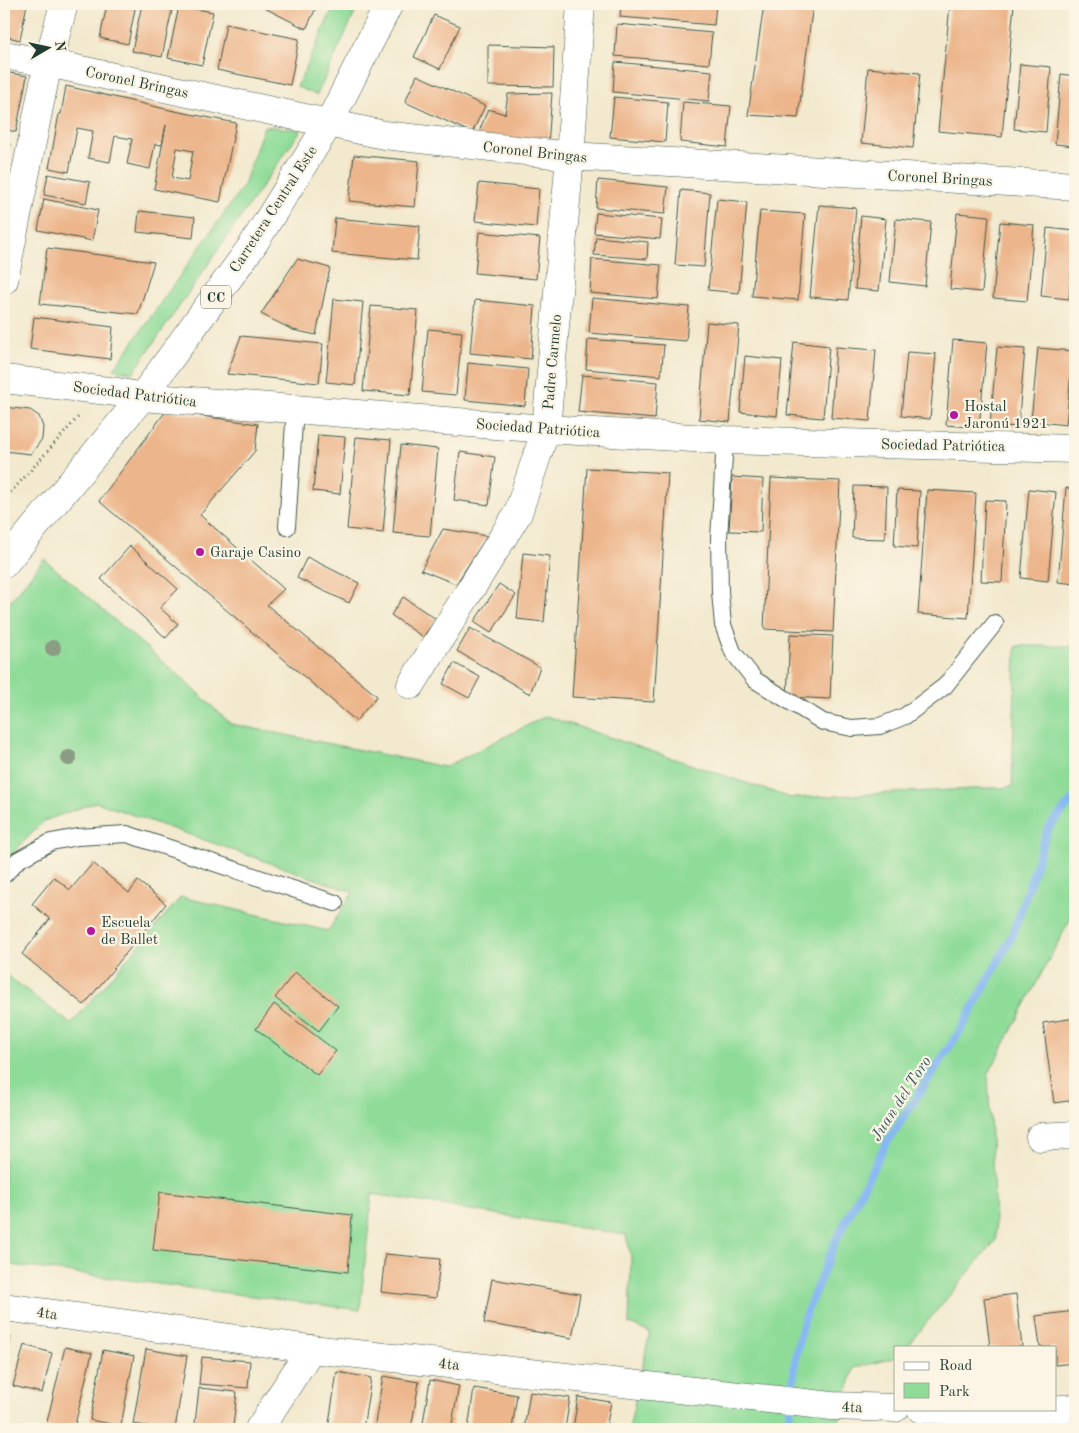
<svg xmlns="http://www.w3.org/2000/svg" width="1079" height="1433" font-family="'Old Standard TT',serif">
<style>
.green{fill:#8fdc99;stroke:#578c66}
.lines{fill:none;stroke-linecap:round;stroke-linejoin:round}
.stream{stroke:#86b7f2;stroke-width:8}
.building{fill:#ecb58b;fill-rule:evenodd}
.service-casing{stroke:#3f574b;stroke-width:18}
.minor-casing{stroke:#3f574b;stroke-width:29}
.secondary-casing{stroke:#3f574b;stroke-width:29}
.primary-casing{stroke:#3f574b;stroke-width:29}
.path{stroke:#3f574b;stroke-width:3;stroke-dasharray:1 4;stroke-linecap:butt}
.service{stroke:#fff;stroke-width:16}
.minor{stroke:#fff;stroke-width:28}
.secondary{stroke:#fff;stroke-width:28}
.primary{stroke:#fff;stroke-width:28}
.tree{fill:#8a9c84}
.poi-dot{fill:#b5179e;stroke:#fcf5e5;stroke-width:2}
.labels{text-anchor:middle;stroke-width:4.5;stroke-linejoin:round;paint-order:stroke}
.shield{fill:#fcf5e5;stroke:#617469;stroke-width:1}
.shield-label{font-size:14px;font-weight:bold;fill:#1f3d34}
.street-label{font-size:15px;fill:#1f3d34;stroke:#fcf5e5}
.poi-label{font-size:15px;fill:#1f3d34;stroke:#fcf5e5;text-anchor:start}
.water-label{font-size:16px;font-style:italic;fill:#395c64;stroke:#fcf5e5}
</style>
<rect width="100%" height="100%" fill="#fcf5e5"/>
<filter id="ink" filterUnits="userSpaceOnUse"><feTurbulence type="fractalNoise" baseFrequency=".02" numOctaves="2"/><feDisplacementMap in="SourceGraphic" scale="10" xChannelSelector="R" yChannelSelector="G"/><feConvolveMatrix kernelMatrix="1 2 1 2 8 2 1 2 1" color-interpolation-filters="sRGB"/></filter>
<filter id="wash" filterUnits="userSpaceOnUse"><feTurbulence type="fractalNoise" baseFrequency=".0096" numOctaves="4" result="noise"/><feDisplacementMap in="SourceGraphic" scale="20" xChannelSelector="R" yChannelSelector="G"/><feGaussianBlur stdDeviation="1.12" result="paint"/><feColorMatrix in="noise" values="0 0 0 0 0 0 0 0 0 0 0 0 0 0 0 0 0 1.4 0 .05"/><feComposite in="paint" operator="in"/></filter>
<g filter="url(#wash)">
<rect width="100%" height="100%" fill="#f2e9ce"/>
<path class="green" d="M335,4H359L317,95L297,87Z
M264,126L301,130L133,373L114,369L244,185Z
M44,559L186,682L231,724L445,767L546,716L791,798L1012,787L1016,646H1075V910L988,1075L996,1240L906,1347H895V1358L854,1368L836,1429H629L650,1332L629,1324L631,1257L626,1235L372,1194L360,1310L4,1264V973L71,1024L181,897L328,931L353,892L96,802L44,821L4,862V609Z"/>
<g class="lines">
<path class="stream" d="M788,1429L796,1354L805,1316L836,1240L884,1147L963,1026L1013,934L1048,828L1075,797"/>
</g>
<g id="blocks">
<path class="building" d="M4,4H27L20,40L4,36Z
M107,4H136L128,44L100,38Z
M142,4L173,5L162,57L132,51Z
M257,4H318L306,29Z
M621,4H716L714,25L620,17Z
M764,4H813L798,118L748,115Z
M950,4H1014L1002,137L938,131Z
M179,6L213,12L202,65L168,58Z
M434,15L460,26L440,69L414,57Z
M226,24L299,39L290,85L217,70Z
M617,24L712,33L709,64L615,56Z
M488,45L554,47L553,87L488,86Z
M615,62L712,71L709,101L613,92Z
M1020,64L1051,67L1046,132L1014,129Z
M868,68L920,73L913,148L861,143Z
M4,72L27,76L16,132L4,129Z
M1061,74L1075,76V146L1055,144Z
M417,75L485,106L472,133L405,102Z
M66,86L170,110L236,123L220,202L154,189L166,125L162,145L155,144L150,169L127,164L132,139L115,136L110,162L88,158L93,131L77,128L69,172L49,168L59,114H61ZM177,148L193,151L188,181L172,178Z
M552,93L548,146L477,137L488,109L505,114L508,94Z
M614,97L668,102L665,142L610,137Z
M683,102L731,106L727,147L680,142Z
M4,142L10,144L5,173H4Z
M354,155L419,161L415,207L349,201Z
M48,174L90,182L86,203L44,195Z
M598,180L668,187L665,214L596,208Z
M479,183L539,189L536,227L475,221Z
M681,190L710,193L704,267L675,265Z
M44,199L98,210L92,241L38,230Z
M717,199L747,202L739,293L708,290Z
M819,205L856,208L848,300L810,297Z
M139,211L195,217L193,238L137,232Z
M760,211L805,214L798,300L752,296Z
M596,213L662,219L660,239L594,233Z
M957,213L989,216L982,292L950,289Z
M861,216L886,219L879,291L855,289Z
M335,218L420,226L417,260L332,253Z
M896,219L931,222L925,286L890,282Z
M1000,222L1034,225L1027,301L993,298Z
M1047,228L1075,231L1069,299L1041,296Z
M479,232L540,238L536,279L475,273Z
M596,237L648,242L647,259L594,255Z
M47,248L154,262L138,314L40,304Z
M297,259L330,268L316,335L293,330L261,314Z
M592,259L661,265L658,299L590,293Z
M592,298L689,307L686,341L589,333Z
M334,299L363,302L355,385L326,382Z
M475,300L535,306L531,359L470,353Z
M371,306L418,310L410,395L363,391Z
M34,317L113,327L110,359L30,349Z
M707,322L739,325L730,422L699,419Z
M428,329L462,332L456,395L422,392Z
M241,336L323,344L319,383L227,374Z
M588,339L664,345L661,376L586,369Z
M953,340L987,343L979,428L946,425Z
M794,342L829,346L823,418L787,415Z
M836,347L876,350L870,421L831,418Z
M997,347L1025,349L1018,427L990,425Z
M1038,348L1073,351L1066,425L1031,421Z
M907,352L936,354L930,419L901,416Z
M745,356L782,360L777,416L740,412Z
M468,363L528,369L525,406L465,400Z
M582,375L658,382L655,419L578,412Z
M4,407L30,410L39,416L43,427L42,439L31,454L4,451Z
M166,411L258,424L255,451L200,515L284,589L267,605L377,696L356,721L99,501Z
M318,435L345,437L340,494L313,491Z
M356,437L391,440L383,533L347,529Z
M401,445L438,449L430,536L393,533Z
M460,452L495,457L489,505L454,500Z
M587,468L668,473L654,702L572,697Z
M732,477L763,479L761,532L729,531Z
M771,478L840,481L833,632L764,629Z
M854,486L887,487L885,539L852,538Z
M1066,488L1075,489V584L1058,582Z
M1029,489L1056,492L1048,581L1021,578Z
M897,490L920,491L917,548L894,546Z
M927,490L976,493L968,618L918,614Z
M985,500L1006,501L1002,582L981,581Z
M443,529L487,536L456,584L421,570Z
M130,546L178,589L160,608L178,624L166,638L101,579Z
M523,553L550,556L544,622L517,619Z
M307,557L359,583L349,603L297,578Z
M499,584L516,595L491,633L474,622Z
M403,597L436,619L423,637L391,615Z
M470,628L540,667L530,694L457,651Z
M790,634L833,636L830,699L787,697Z
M454,663L480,677L469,698L443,684Z
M93,863L129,893L138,881L166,904L84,1005L22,954L50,919L32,904L54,877L70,890Z
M295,972L338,1006L319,1031L275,998Z
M274,1004L336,1051L317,1075L256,1029Z
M1075,1018V1100L1054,1103L1043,1023Z
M160,1192L352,1215L348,1272L153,1250Z
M385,1254L440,1259L436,1298L381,1292Z
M492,1279L580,1294L572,1338L484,1323Z
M1016,1294L1022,1347H990L984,1298Z
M1074,1311L1075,1322V1363L1055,1365V1347H1040L1036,1316Z
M4,1335L11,1337L4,1362Z
M24,1345L52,1353L42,1393L13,1386Z
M65,1347L92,1353L74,1429H61L46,1426Z
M146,1349L187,1356L175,1429H165L133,1424Z
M103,1350L134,1356L121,1426L90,1420Z
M202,1357L250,1361L248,1388L199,1384Z
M337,1372L371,1378L363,1429H328Z
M383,1376L419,1382L411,1429H374Z
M430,1380L459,1386L451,1429H422Z
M199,1388L237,1392L233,1427L195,1423Z
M474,1388L517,1395L512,1429H468Z
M530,1392L570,1398L565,1429H524Z
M578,1397L611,1402L606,1429H573Z"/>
</g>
</g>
<g filter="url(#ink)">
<use href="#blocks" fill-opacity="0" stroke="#3f574b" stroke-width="1"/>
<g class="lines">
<g class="service-casing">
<path id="service" d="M725,440L719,538L720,592L723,625L733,652L755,680L823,722L852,728L880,726L905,716L945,686L995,623
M287,527L295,409
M4,875L18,860L51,842L78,837L127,834L335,903"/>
</g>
<g class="minor-casing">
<path id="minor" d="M4,55L48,63L384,135L570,156L1075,186
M4,280L48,63L64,4
M4,379L117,392L142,397L546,429L725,440L1075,449
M411,685L518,513L546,429L570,156L581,4
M1040,1137L1075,1135
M259,1429L311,1349"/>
</g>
<g class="secondary-casing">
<path id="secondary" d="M4,1307L311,1349L832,1406L895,1408
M921,1409L1015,1413L1075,1408"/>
</g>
<g class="primary-casing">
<path id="primary" d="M4,564L142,397L252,246L329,123L389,4"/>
</g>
<path class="path" d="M4,500L80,415"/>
<use href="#service" class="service"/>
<use href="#minor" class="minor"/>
<use href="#secondary" class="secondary"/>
<use href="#primary" class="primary"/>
</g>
<g class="tree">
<circle cx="53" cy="648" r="8"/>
<circle cx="69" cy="758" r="8"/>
</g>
</g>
<g class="poi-dot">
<circle cx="954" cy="415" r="5"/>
<circle cx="200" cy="552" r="5"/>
<circle cx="91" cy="931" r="5"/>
</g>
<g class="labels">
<rect class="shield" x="201" y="285.5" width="30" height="23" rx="4"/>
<g class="shield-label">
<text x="216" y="302">CC</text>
</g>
<g class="street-label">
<text transform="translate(137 82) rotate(12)" y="5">Coronel Bringas</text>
<text transform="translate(535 152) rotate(6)" y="5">Coronel Bringas</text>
<text transform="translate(940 178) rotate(3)" y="5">Coronel Bringas</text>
<text transform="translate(273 209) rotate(-57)" y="5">Carretera Central Este</text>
<text transform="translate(552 362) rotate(-85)" y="5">Padre Carmelo</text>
<text transform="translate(135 394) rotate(7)" y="5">Sociedad Patriótica</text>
<text transform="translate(538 428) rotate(4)" y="5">Sociedad Patriótica</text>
<text transform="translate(943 445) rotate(1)" y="5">Sociedad Patriótica</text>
<text transform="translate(47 1313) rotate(8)" y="5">4ta</text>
<text transform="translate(449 1364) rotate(6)" y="5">4ta</text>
<text transform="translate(852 1407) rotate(2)" y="5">4ta</text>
</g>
<g class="poi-label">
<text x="964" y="411">Hostal<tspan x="964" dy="17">Jaronú 1921</tspan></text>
<text x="210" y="557">Garaje Casino</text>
<text x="101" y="927">Escuela<tspan x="101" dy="17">de Ballet</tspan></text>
</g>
<g class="water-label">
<text transform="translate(900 1098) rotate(-57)" y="6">Juan del Toro</text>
</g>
</g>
<rect width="1079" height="1433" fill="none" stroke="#fcf5e5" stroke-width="20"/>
<rect x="894" y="1346" width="162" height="65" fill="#fcf5e5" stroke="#a4ab9e"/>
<rect x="904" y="1362" width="25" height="8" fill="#ffffff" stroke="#a4ab9e"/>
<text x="939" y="1370" font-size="15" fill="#1f3d34">Road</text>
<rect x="904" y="1383" width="25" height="15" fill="#8fdc99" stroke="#a4ab9e"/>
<text x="939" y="1396" font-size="15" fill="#1f3d34">Park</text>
<g transform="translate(48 48) rotate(81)" stroke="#fcf5e5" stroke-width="4" paint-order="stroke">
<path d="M0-4L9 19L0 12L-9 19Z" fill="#1f3d34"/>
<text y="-8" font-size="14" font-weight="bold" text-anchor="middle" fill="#1f3d34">N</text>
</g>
</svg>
